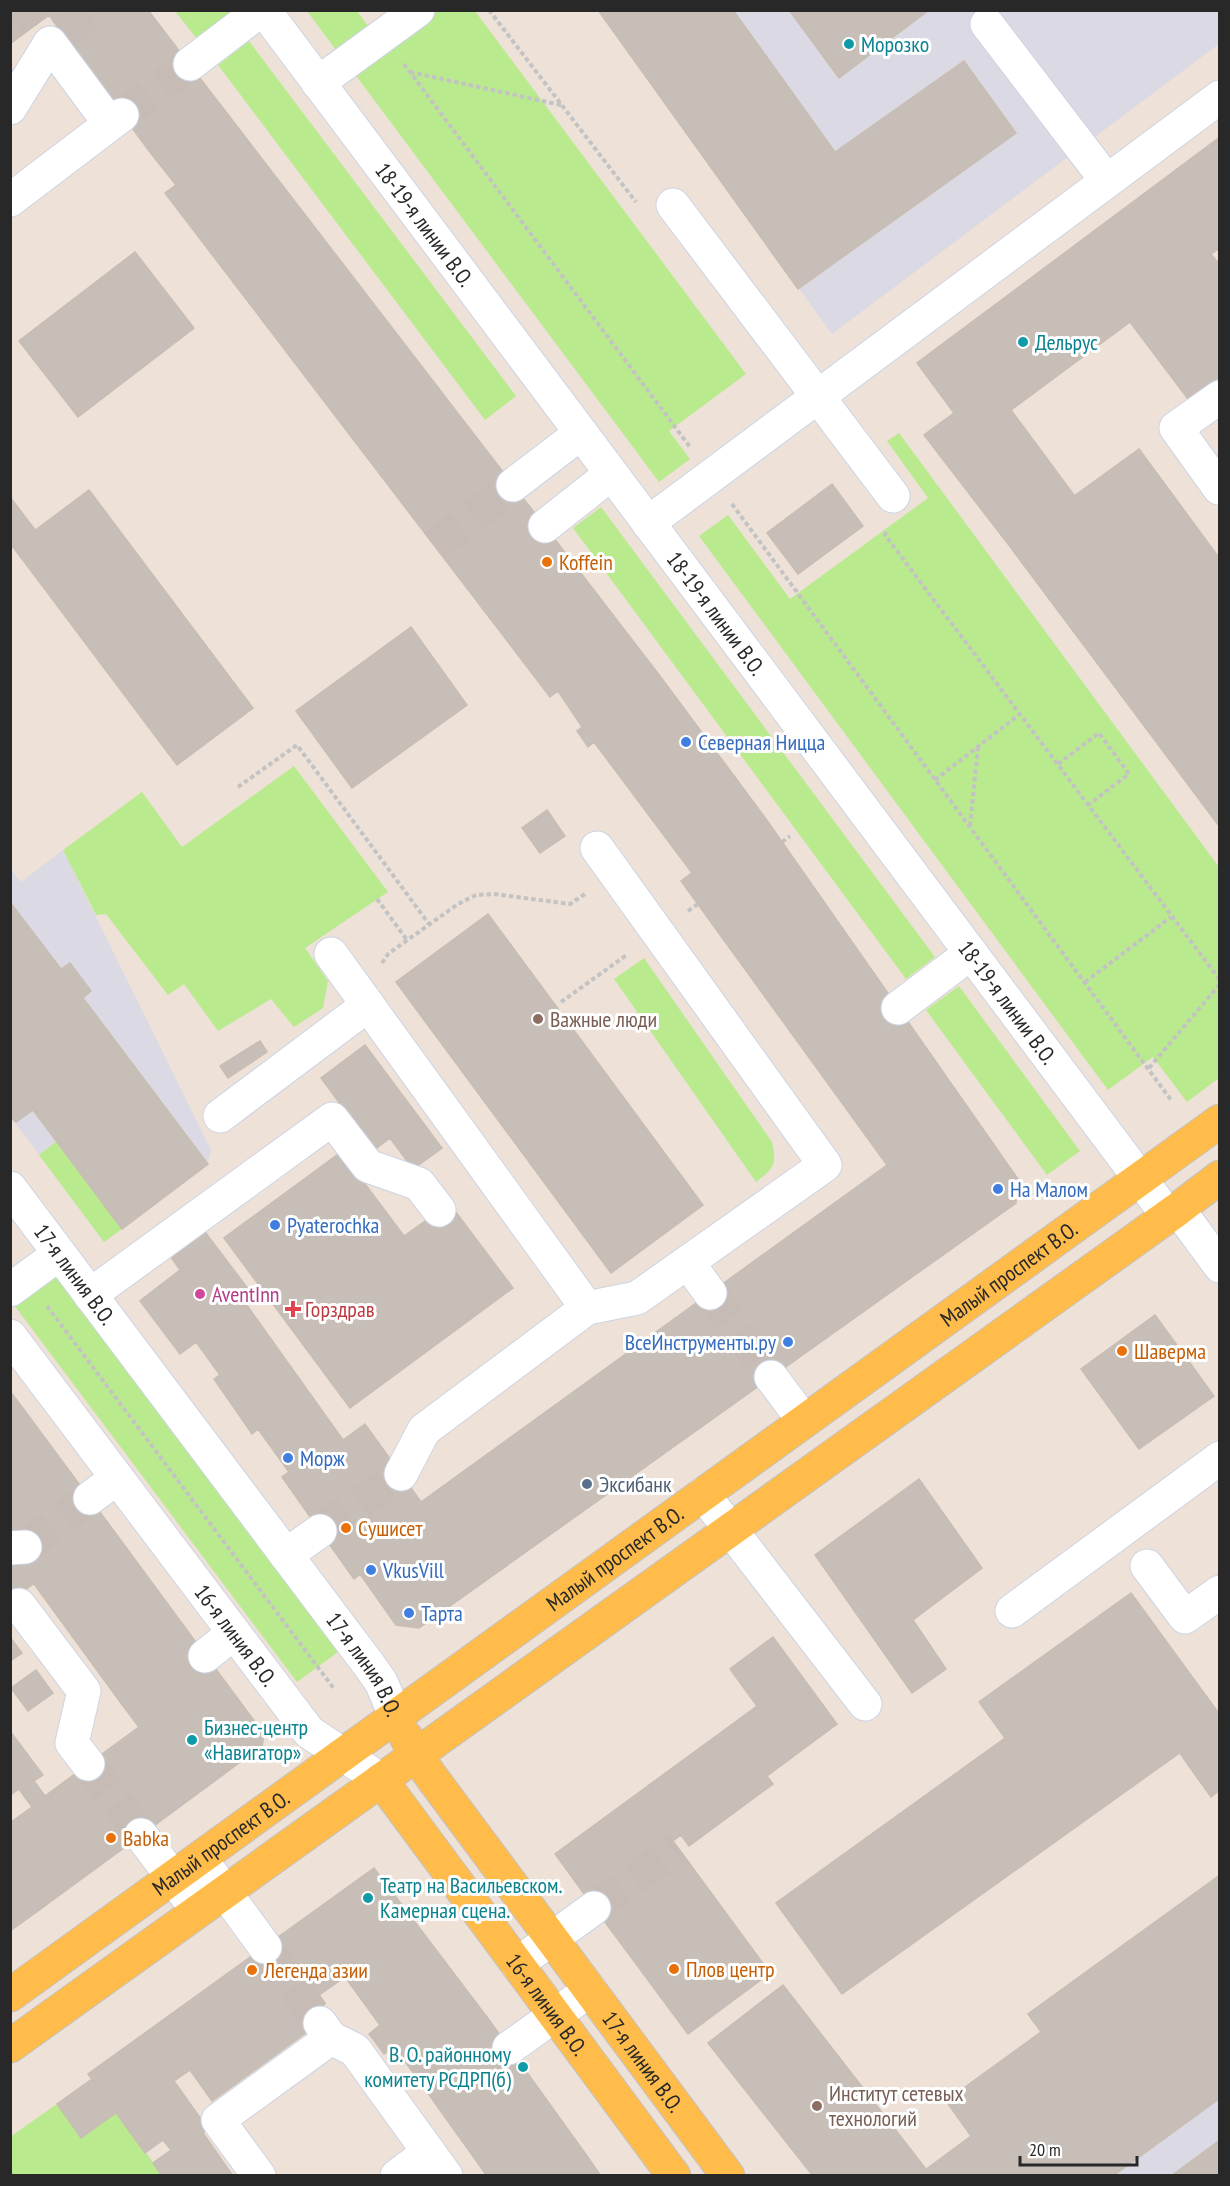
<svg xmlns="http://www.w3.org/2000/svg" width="1230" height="2186" font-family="'PT Sans Narrow',sans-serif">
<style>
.industrial{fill:#dbdae4}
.green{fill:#baea8e}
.building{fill:#c7beb8;stroke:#c8bdb2;stroke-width:1.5}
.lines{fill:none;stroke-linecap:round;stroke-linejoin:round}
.minor-tunnel{stroke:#c6bcb5;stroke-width:33;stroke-dasharray:33 16;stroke-linecap:butt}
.minor-casing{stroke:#cdd4e3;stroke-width:35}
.major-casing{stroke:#c3c3c3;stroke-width:35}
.path{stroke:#c3c3c3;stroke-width:4;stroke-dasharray:4.5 3;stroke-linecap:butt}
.minor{stroke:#fff;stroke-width:33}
.major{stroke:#ffbc4b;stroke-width:33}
.culture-dot{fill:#0f9aa8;stroke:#fff;stroke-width:2}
.food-dot{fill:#e8710a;stroke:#fff;stroke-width:2}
.shop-dot{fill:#3f7fe0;stroke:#fff;stroke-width:2}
.education-dot{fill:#8d6e63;stroke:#fff;stroke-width:2}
.hotel-dot{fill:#d1479c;stroke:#fff;stroke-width:2}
.health-dot{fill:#e0444e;stroke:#fff;stroke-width:2}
.service-dot{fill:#5c6f8a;stroke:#fff;stroke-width:2}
.labels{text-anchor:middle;stroke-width:6;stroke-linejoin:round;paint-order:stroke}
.culture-label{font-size:22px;fill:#0d838f;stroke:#fff;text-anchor:start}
.street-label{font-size:22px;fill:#282828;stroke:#fff}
.food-label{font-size:22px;fill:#c56008;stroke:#fff;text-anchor:start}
.shop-label{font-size:22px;fill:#366cbe;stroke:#fff;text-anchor:start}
.education-label{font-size:22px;fill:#785e54;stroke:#fff;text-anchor:start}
.hotel-label{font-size:22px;fill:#b23c85;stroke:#fff;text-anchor:start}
.health-label{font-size:22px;fill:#be3a42;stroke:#fff;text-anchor:start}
.service-label{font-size:22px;fill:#4e5e75;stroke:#fff;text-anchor:start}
</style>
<rect width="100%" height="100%" fill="#ede1d8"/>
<path class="industrial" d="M598,11H1219V44L832,334Z
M63,850L211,1150L208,1164L104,1242L11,1117L10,869L21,882Z
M1219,2047V2175H1039Z"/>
<path class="green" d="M175,11H228L231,14L197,39Z
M307,11H357L368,26L336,50Z
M438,11H475L746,374L669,431L690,459L659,482L354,73Z
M249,41L516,396L485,420L218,65Z
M899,433L1219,867V1078L1187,1102L1153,1057L1108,1090L699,536L728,515L790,599L928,498L887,441Z
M601,507L935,957L906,979L573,528Z
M294,766L388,892L305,948L328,981L323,1008L294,1027L271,999L218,1031L184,984L168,995L106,914L96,915L63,850L142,792L182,847Z
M644,958L772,1142C777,1165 774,1168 756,1182L614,979Z
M959,986L1080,1151L1047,1175L926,1010Z
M57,1141L122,1229L104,1242L39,1155Z
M55,1274L338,1652L297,1682L14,1305Z
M57,2104L81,2138L117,2112L162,2175H11L10,2137Z"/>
<path class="building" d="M10,10H117L71,45L49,15L10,44Z
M117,10H148L216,99L149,151L71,45Z
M598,10H733L835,152L964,61L1016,133L798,289Z
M789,10H929L839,78Z
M216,99L657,672L582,727L558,691L550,697L165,193L176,185L149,151Z
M1220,137V248L1211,254L1220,265V376L1188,399L1130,322L1011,410L1074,495L1008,544L924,435L954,413L917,363Z
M135,252L194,328L78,417L19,341Z
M1139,449L1220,559L1219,826L1008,544Z
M832,484L863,526L798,574L767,533Z
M89,490L253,708L177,765L13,547Z
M10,497L36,531L10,549Z
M411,627L467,705L352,788L296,711Z
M657,672L766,819L692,873L594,742L588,747L577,731Z
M547,810L565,836L540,853L522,828Z
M766,819L1018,1179L1016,1203L419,1628L396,1625L360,1574L354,1579L320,1531L282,1477L289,1472L258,1429L252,1434L214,1379L220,1375L196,1342L246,1304L343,1440L365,1424L421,1502L887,1165L681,881Z
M10,902L61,969L70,963L91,991L83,998L208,1164L122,1229L33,1110L16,1122L10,1117Z
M488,914L703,1205L611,1273L396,982Z
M260,1041L267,1052L228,1078L220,1066Z
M365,1045L442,1148L413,1169L390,1138L374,1150L321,1078Z
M341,1152L404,1236L428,1219L491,1304L350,1408L224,1238Z
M449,1203L513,1288L491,1304L428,1219Z
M205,1232L255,1298L180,1354L140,1301L180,1270L171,1257Z
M1155,1315L1214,1396L1139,1449L1081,1369Z
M10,1391L22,1407L10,1415Z
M22,1407L111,1527L10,1601V1556L29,1553L10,1528V1415Z
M919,1479L982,1568L913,1620L946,1669L912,1693L815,1555Z
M111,1527L201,1649L123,1706L34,1584Z
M1131,1593L1220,1715V1724L842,1994L776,1903L1005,1738L979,1702Z
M10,1637L22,1653L10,1661Z
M773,1637L837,1724L767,1776L773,1784L689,1846L681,1835L590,1902L555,1854L757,1706L730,1669Z
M201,1649L264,1734L262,1746L151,1828L98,1757L139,1727L123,1706Z
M36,1670L53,1693L28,1711L11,1688Z
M1220,1724V1790L1211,1797L1179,1752Z
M10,1731L43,1775L34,1781L45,1796L98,1757L151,1828L46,1905L10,1857V1823L32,1807L19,1789L10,1795Z
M673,1841L770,1973L688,2034L590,1902Z
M10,1857L46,1905L10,1931Z
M374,1868L487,2017L412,2071L394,2047L384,2054L373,2039L369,2034L380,2025L345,1977L315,1998L329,2016L212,2101L190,2070L174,2081L208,2129L203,2133L233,2176H162L153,2163L171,2150L163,2140L145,2153L88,2074Z
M1220,1875V2098L1113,2176H917L971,2136L946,2101L1041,2032L1028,2014Z
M783,1985L926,2169L917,2176H813L708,2043Z
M487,2017L585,2153L554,2176H487L412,2071Z
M92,2079L117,2112L81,2138L57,2104Z
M1220,2140V2176H1171Z
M585,2153L601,2176H554Z"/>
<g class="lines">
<path class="minor-tunnel" d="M26,10L36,25
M62,34L94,10
M122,115L190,64
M434,546L513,485
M710,1293L771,1377
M320,1531L401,1474
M25,1547L90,1498
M88,1764L141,1835
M594,1908L677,1847
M265,1947L320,2023"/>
<g class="minor-casing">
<g id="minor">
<path id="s1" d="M264,10L1168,1216"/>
<path d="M987,24L1107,181"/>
<path d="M190,64L261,10"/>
<path d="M318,83L418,10"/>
<path d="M10,108L50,43L110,124"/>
<path d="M10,200L122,115"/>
<path d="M673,205L893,496"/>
<path d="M513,485L581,433"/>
<path d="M1219,488L1176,428L1220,397"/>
<path d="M648,523L1220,97"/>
<path d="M545,526L611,474"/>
<path d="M331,954L587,1308"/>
<path d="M898,1008L971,953"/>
<path d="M220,1116L368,1005"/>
<path id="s2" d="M10,1188L369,1665L381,1682L396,1717"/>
<path d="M1178,1209L1220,1266"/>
<path d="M688,1263L710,1293"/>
<path d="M10,1290L59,1254"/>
<path d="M90,1295L332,1119L368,1166L419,1184L439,1210"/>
<path id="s3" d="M10,1336L309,1732L381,1780"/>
<path d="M771,1377L804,1421"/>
<path d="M401,1474L424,1430L587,1308L637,1298L825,1165L597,848"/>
<path d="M703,1494L865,1704"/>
<path d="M90,1498L117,1478"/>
<path d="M10,1548L25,1547"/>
<path d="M286,1555L320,1531"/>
<path d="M1147,1566L1185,1617L1220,1592"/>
<path d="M19,1605L84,1691L72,1743L88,1764"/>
<path d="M1012,1611L1220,1458"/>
<path d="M205,1656L234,1633"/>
<path d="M141,1835L198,1911"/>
<path d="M200,1858L265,1947"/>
<path d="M517,1964L594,1908"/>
<path d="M320,2023L331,2038L355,2050L446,2176"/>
<path d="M509,2048L590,1990"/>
<path d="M259,2176L218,2120L331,2038"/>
<path d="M397,2176L429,2152"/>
</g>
</g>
<g class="major-casing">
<g id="major">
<path id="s4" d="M406,1737L416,1755L433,1779L728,2176"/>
<path id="s5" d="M381,1780L674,2176"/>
<path id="s6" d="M10,1995L1220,1121"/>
<path d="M10,2046L1178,1209L1220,1177"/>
</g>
</g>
<path class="path" d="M489,10L636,202
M404,64L690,447
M410,72L561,105
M732,504L1171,1100
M886,532L885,535L1220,980
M1058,764L1099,733L1129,774L1088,805
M935,780L1020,714
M238,787L297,745L429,924
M970,826L978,747
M782,842L790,836
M377,899L407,940
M688,911L698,904
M382,963L388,954L458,904L476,895L494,894L570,904L585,894
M1085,982L1171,917
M561,1002L628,954
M1149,1068L1220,984
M47,1306L335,1690"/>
<use href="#minor" class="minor"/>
<use href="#major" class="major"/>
</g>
<g class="culture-dot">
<circle cx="849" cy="44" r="6"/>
<circle cx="1023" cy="342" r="6"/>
<circle cx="192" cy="1740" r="6"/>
<circle cx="368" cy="1898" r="6"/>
<circle cx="523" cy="2067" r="6"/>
</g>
<g class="food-dot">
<circle cx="547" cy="562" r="6"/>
<circle cx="1122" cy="1351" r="6"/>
<circle cx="346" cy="1528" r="6"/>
<circle cx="111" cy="1838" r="6"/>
<circle cx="674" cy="1969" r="6"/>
<circle cx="252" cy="1970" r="6"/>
</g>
<g class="shop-dot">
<circle cx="686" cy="742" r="6"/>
<circle cx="998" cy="1189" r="6"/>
<circle cx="275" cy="1225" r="6"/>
<circle cx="788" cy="1342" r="6"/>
<circle cx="288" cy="1458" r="6"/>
<circle cx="371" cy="1570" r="6"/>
<circle cx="409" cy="1613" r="6"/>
</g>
<g class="education-dot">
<circle cx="538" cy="1019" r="6"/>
<circle cx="817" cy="2106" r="6"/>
</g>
<circle class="hotel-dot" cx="200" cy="1294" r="6"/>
<path class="health-dot" d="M290 1300h6v6h6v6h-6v6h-6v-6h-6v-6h6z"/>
<circle class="service-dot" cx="587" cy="1484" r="6"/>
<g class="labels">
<g class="culture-label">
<text x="861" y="52">Морозко</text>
<text x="1035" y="350">Дельрус</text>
<text x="204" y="1735">Бизнес-центр<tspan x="204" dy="25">«Навигатор»</tspan></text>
<text x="380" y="1893">Театр на Васильевском.<tspan x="380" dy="25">Камерная сцена.</tspan></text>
<text x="511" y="2062" text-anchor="end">В. О. районному<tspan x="511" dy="25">комитету РСДРП(б)</tspan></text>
</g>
<g class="street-label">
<text dy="8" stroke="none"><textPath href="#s1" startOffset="268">18-19-я линии В.О.</textPath></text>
<text dy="8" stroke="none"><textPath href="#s1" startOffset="754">18-19-я линии В.О.</textPath></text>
<text dy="8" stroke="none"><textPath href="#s1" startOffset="1240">18-19-я линии В.О.</textPath></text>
<text dy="8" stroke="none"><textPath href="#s6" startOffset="1232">Малый проспект В.О.</textPath></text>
<text dy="8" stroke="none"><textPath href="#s2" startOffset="108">17-я линия В.О.</textPath></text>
<text dy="8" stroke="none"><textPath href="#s6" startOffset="746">Малый проспект В.О.</textPath></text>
<text dy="8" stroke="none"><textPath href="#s3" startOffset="375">16-я линия В.О.</textPath></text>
<text dy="8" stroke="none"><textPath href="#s2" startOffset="594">17-я линия В.О.</textPath></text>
<text dy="8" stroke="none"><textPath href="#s6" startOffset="260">Малый проспект В.О.</textPath></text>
<text dy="8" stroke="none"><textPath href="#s5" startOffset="279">16-я линия В.О.</textPath></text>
<text dy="8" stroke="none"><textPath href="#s4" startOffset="402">17-я линия В.О.</textPath></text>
</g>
<g class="food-label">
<text x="559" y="570">Koffein</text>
<text x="1134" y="1359">Шаверма</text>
<text x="358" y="1536">Сушисет</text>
<text x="123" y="1846">Babka</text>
<text x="686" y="1977">Плов центр</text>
<text x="264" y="1978">Легенда азии</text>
</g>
<g class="shop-label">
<text x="698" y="750">Северная Ницца</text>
<text x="1010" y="1197">На Малом</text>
<text x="287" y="1233">Pyaterochka</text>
<text x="776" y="1350" text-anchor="end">ВсеИнструменты.ру</text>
<text x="300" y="1466">Морж</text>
<text x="383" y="1578">VkusVill</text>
<text x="421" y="1621">Тарта</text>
</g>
<g class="education-label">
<text x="550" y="1027">Важные люди</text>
<text x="829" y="2101">Институт сетевых<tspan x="829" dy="25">технологий</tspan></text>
</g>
<g class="hotel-label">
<text x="212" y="1302">AventInn</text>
</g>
<g class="health-label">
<text x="305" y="1317">Горздрав</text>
</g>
<g class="service-label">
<text x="599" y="1492">Эксибанк</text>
</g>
</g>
<rect width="1230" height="2186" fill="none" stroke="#282828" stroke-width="24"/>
<path d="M1020 2156v9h117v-9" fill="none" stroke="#282828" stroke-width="3"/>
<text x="1029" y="2156" font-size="18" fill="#282828" stroke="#ffffff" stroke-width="4.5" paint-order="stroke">20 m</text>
</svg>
